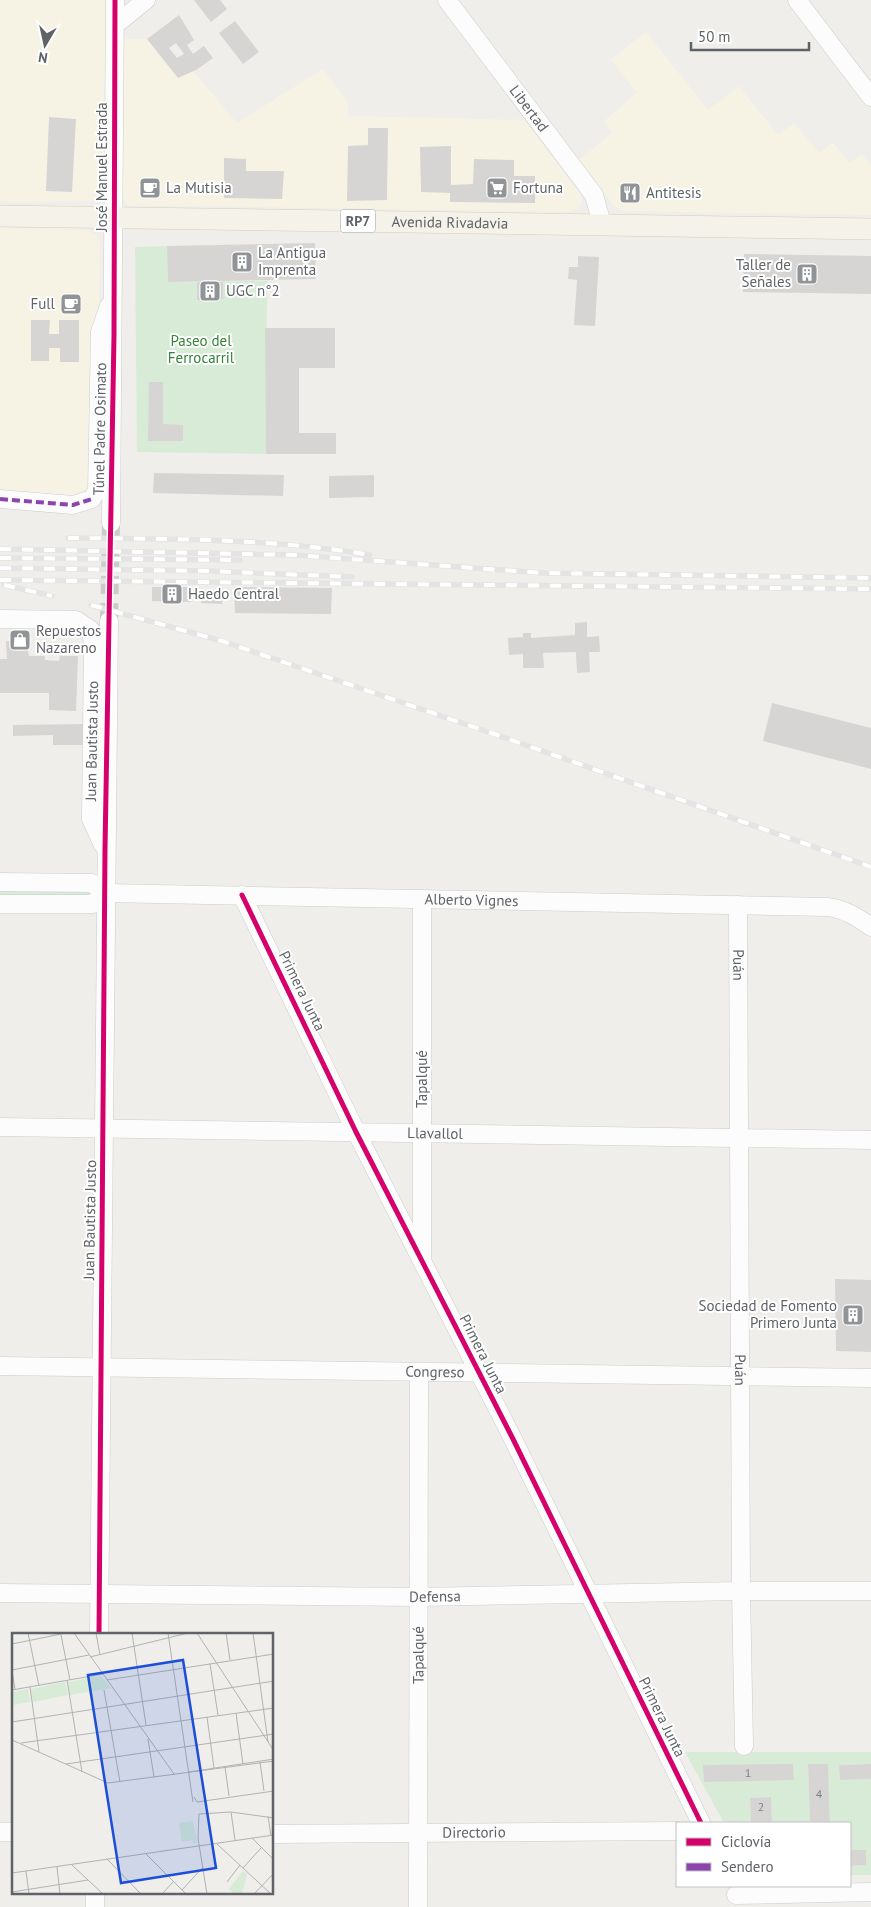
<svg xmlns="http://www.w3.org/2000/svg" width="871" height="1907" font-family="'PT Sans',sans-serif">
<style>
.commercial{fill:#f7f3e4}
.green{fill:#d8ebd6}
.building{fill:#d6d5d3;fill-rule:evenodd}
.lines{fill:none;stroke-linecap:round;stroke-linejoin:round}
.minor-tunnel{stroke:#cbcbca;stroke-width:18;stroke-dasharray:18 9;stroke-linecap:butt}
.minor-casing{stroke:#cbcccc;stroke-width:19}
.major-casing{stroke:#d7ceb8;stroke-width:22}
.minor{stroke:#fdfcfc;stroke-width:18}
.major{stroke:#f4f2e9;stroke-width:21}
.rail-casing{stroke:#e4e4e4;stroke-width:5.5}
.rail{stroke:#fff;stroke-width:4;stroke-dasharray:11;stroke-linecap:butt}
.quiet{stroke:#8e44ad;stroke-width:4;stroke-dasharray:8 4;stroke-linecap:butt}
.cycleway-casing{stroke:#fff;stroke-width:8}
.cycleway{stroke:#d6006c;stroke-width:5}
.labels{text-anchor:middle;stroke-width:4;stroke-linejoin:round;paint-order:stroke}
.number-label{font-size:12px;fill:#7e8184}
.shield{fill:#fff;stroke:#8f9295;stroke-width:1}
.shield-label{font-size:14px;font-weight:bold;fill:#5f6368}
.street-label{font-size:15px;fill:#5f6368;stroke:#fff}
.poi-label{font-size:15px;fill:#5f6368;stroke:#fff;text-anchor:start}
.park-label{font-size:15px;fill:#348238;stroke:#fff}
.inset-road{fill:none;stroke:#b1b2b2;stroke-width:1}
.view{fill:#1d4ed8;fill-opacity:0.15;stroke:#1d4ed8;stroke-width:2.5}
.inset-edge{fill:none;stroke:#5f6368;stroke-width:2.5}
</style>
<rect width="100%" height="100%" fill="#efeeea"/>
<path class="commercial" d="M0,0H108L107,188L104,195L97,201H0Z
M646,32L708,110L739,86L778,135L794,123L819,153L833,143L849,163L862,154L871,165V215L627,211L616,208L578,161L613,132L604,121L637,93L611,60Z
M121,39H147L178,77L193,71L237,123L323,69L348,102V116L525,120L581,195L582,202L578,209L570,212L128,205L121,194Z
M0,228L87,230L97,236L100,245L94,486L87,494L74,497L0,491Z"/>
<path class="green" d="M167,246L168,282L267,281L266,454L137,452L135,247Z
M0,888L87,889L92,894L90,897L0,898Z
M685,1752H871V1764L839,1765L840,1780L871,1779V1875H850V1866L866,1865V1850H850V1823H830L828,1764H808L810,1823H772L771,1797L750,1798L751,1823H724Z"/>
<path class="building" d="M194,0H220L227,9L211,22Z
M179,15L194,40L187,45L193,54L204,46L213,58L196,70L178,78L147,39ZM176,43L184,54L177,58L169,48Z
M235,21L259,52L243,64L219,33Z
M49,117L76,119L72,192L46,191Z
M368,128H388L387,200L347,201L348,146L368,145Z
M451,146V185L473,184L474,159L514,160V176H535V203L450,202V193L421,192L420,147Z
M224,158L246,159V171H284L282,199L224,198Z
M315,243L316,279L168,282L167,246Z
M744,254L871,256V294L743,292Z
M578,256L599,257L595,326L574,325L577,280L568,279L569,267H578Z
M197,282H223V299L197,300Z
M31,320H50L49,334H59V320H79V362H60V348H49V361H31Z
M265,328H335V368H299V433H336V454H266Z
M149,382H163V424L183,425V441H148Z
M154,473L284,475L283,496L153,493Z
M374,475V497L329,498V476Z
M152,587H191V602L152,601Z
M234,587L332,588L331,614L235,613Z
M202,590L223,591L222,604L201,603Z
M587,622V637L599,636L600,652H589L590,672L577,673L576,652L543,653L544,668H523V654L509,655L508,638L523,637V633H531V638L575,635V623Z
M6,641H26L29,656H45V660L59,661L60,656H78L76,711L49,710V693H0V659H7Z
M772,703L871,728V769L763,741Z
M86,724L87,745H53V735L13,736V725Z
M835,1279L871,1280V1352L836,1351Z
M793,1764L794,1780L704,1782L703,1765Z
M808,1764H828L830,1823H810Z
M871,1764V1779L840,1780L839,1765Z
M771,1797L772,1823H751L750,1798Z
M850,1850H866V1865L850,1866Z"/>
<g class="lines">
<path class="minor-tunnel" d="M109,621L111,523"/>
<g class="minor-casing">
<g id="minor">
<path id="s1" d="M447,0L594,195L602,224"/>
<path d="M797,0L871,97"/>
<path d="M115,25L146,0"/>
<path d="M0,499L73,505L92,499L97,490L100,332L109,306"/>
<path d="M111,523L115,0"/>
<path d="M0,619L76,620L91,630L93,644L91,819L103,845"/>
<path id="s2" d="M0,882L92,883L105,893L827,907C845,909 857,917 871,927"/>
<path d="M242,895L356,1132L512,1437L701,1823"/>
<path d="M0,904H93L105,893"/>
<path id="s3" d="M738,905L741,1591L744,1746"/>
<path id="s4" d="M0,1127L871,1140"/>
<path d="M422,1257V899"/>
<path id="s5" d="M0,1366L871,1378"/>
<path id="s6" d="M0,1593L419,1597L741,1591H871"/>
<path d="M99,1634L109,621"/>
<path d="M0,1832H14"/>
<path id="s7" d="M272,1834L677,1831"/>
<path d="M736,1895L871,1892"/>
<path d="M95,1907V1893"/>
<path id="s8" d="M418,1907L419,1372"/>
</g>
</g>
<g class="major-casing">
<g id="major">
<path id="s9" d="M0,216L871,229"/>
</g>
</g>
<use href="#minor" class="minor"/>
<use href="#major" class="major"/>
<g class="rail-casing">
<path id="rail" d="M68,538C168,539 271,538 370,555
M0,549L294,555L543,573L871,578
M0,558L240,560
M0,568L208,571L352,577
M0,580L871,589
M4,585L52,596
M91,605L222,641L497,735L871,867"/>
</g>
<use href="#rail" class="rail"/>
<path class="quiet" d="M0,499L73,505L92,499"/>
<g class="cycleway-casing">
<path id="cycleway" d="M242,895L356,1132L512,1437L701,1823
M99,1634L105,849L114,335L115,0"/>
</g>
<use href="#cycleway" class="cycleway"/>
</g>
<defs>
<g id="cafe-square" transform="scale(1.125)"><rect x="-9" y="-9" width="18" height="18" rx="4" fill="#919496" stroke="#fff"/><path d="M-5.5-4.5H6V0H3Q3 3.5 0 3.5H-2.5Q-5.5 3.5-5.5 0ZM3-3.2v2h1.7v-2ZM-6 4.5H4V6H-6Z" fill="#fff"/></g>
<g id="supermarket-square" transform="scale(1.125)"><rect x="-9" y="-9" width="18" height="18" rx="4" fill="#919496" stroke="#fff"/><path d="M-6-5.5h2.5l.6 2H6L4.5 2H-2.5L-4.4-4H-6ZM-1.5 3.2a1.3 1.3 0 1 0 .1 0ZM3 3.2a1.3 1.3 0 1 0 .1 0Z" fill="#fff"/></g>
<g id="restaurant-square" transform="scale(1.125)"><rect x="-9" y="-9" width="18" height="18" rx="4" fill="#919496" stroke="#fff"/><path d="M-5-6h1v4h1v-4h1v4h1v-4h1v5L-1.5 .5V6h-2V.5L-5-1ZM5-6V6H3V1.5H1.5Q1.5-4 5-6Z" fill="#fff"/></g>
<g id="building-square" transform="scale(1.125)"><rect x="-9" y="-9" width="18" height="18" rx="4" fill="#919496" stroke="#fff"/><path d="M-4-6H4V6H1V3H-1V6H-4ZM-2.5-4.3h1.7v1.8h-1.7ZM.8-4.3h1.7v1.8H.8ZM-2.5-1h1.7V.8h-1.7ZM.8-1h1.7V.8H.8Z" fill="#fff"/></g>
<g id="shop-square" transform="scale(1.125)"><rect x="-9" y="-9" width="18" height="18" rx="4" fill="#919496" stroke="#fff"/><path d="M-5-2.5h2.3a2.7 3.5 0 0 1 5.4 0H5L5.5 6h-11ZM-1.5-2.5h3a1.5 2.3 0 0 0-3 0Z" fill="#fff"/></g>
</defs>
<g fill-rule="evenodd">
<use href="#cafe-square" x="150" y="188"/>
<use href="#supermarket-square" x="497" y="188"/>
<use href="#restaurant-square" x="630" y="193"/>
<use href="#building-square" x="242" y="262"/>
<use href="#building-square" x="807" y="274"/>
<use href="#building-square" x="210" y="291"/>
<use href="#cafe-square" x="71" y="304"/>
<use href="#building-square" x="172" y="594"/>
<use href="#shop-square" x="20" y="640"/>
<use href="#building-square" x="853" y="1315"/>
</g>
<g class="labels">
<g class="number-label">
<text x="748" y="1777">1</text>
<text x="819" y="1798">4</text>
<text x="761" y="1811">2</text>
</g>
<rect class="shield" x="340.5" y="209.5" width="35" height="23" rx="4"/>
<g class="shield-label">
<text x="358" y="226">RP7</text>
</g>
<g class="street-label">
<text dy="5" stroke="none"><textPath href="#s1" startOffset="136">Libertad</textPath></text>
<text transform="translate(102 167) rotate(-90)" y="5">José Manuel Estrada</text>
<text dy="5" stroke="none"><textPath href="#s9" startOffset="450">Avenida Rivadavia</textPath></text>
<text transform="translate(100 429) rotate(-89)" y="5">Túnel Padre Osimato</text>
<text transform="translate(92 741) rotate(-89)" y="5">Juan Bautista Justo</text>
<text dy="5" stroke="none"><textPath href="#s2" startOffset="475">Alberto Vignes</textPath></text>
<text dy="5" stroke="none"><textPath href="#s3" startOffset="60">Puán</textPath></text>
<text transform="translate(302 991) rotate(64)" y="5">Primera Junta</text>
<text transform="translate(422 1079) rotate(-90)" y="5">Tapalqué</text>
<text dy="5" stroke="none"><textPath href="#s4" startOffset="435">Llavallol</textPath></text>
<text transform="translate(90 1220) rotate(-89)" y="5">Juan Bautista Justo</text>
<text transform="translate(483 1354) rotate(63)" y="5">Primera Junta</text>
<text dy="5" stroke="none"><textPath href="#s3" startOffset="465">Puán</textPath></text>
<text dy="5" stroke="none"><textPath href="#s5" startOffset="435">Congreso</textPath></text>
<text dy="5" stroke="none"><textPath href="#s6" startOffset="435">Defensa</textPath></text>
<text dy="5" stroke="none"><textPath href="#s8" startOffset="252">Tapalqué</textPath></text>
<text transform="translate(662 1717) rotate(64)" y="5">Primera Junta</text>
<text dy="5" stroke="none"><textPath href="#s7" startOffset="202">Directorio</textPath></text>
</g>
<g class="poi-label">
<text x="166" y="193">La Mutisia</text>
<text x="513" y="193">Fortuna</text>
<text x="646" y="198">Antitesis</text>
<text x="258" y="258">La Antigua<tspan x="258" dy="17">Imprenta</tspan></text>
<text x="791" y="270" text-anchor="end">Taller de<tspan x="791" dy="17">Señales</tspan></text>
<text x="226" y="296">UGC n°2</text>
<text x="55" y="309" text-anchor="end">Full</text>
<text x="188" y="599">Haedo Central</text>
<text x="36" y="636">Repuestos<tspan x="36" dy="17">Nazareno</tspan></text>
<text x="837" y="1311" text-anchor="end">Sociedad de Fomento<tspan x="837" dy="17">Primero Junta</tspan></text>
</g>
<g class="park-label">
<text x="201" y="346">Paseo del<tspan x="201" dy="17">Ferrocarril</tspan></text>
</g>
</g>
<g transform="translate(12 1633)">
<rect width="261" height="261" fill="#efeeea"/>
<path d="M89,43L99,55L58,62L56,49ZM53,49L56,62L21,69L19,56ZM16,56L18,69L0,72V64L3,70L0,59ZM181,188L185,210L181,211L180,207L170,209L167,190ZM231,238L235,241L230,261H222L217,256Z" fill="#d8ebd6"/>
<path class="inset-road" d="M16,0L27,53M62,0L162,141M84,0L88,22M120,0L134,92M156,0L181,169M185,0L262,118M214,0L218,27M241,0L256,109M49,2L58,47M0,11L54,0M78,24L176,0M198,31L206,82M0,37L77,22M0,38L3,56M55,47L70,139M95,47L262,21M18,54L27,119M0,57L91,41M92,57L108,149M224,80L231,131M195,84L202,135M0,89L262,48M136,106L142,144M0,107L96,150L262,128M9,110L262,75M248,129L252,158M54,131L262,101M213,134L217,163M177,139L262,126M182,164L185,169L262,158M219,179L223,207M256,183L259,203M186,205L187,181L219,179L262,185M186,205L195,261M240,205L262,227M205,211L259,261M134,221L174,261M95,226L129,261M60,232L91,261M45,234L48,261M231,235L249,215M14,238L17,261M0,240L262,202M215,249L228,232M170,257L191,234M0,259L76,247M150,261L161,249M242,261L262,240"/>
<path class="view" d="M171,27L204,235L109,250L76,42Z"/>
<rect width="261" height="261" class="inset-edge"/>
</g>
<rect x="676" y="1822" width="175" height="65" fill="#ffffff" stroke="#bfc1c3"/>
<rect x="686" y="1838" width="25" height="8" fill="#d6006c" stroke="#bfc1c3"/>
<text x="721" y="1847" font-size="15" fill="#5f6368">Ciclovía</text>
<rect x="686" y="1863" width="25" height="8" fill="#8e44ad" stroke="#bfc1c3"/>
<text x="721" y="1872" font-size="15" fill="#5f6368">Sendero</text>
<g transform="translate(45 45) rotate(189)" stroke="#ffffff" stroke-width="4" paint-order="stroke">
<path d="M0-4L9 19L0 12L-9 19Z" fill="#5f6368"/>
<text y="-8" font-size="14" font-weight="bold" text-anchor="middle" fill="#5f6368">N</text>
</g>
<path d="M691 42v8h118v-8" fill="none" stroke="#5f6368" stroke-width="2.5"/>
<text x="698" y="42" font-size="15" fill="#5f6368" stroke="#ffffff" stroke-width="4" paint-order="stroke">50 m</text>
</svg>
